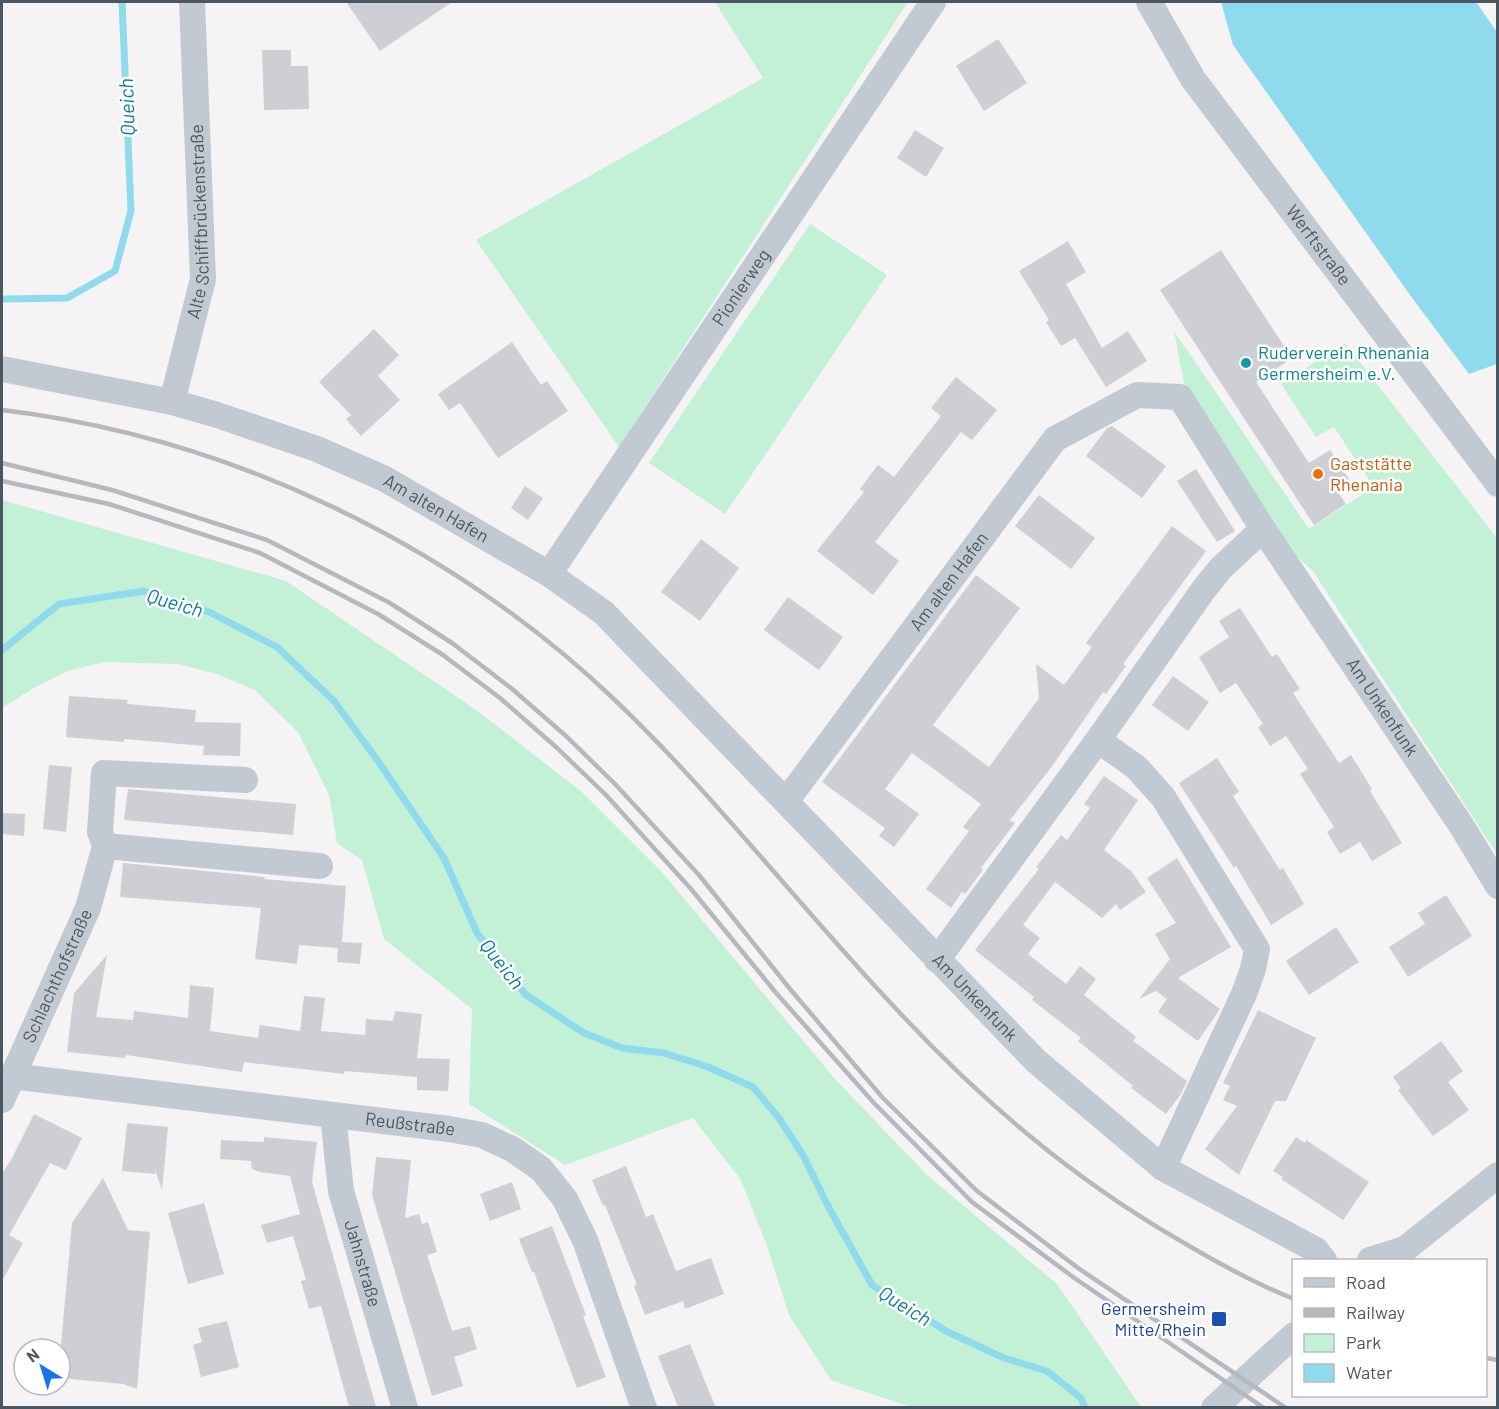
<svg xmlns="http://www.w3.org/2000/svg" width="1499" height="1409" font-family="Barlow,sans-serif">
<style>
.green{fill:#c3f1d5}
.water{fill:#90daee}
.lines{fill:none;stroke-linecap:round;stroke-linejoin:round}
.stream{stroke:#90daee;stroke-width:7}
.building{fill:#cdcfd5}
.street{stroke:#c1cad2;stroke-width:26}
.rail{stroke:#b5b8bd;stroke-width:4.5}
.culture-dot{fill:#0f9aa8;stroke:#fff;stroke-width:2}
.food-dot{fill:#e8710a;stroke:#fff;stroke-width:2}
.transit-dot{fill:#1a4fb4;stroke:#fff;stroke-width:2}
.labels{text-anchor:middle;stroke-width:5;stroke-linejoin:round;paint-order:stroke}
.street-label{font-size:18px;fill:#4a5661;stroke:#fff}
.culture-label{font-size:18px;fill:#0d838f;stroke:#fff;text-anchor:start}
.food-label{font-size:18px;fill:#c56008;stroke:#fff;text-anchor:start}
.transit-label{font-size:18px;fill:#164399;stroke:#fff;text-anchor:end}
.water-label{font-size:20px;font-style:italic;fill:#0c7c9b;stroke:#fff}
</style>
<rect width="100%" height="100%" fill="#f5f3f3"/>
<path class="green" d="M715,2H908L619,447L476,240L763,78Z
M810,224L887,275L725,514L649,463Z
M1174,331L1309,529L1374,487L1334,427L1316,437L1281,384L1345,343L1497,538V854L1313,571L1292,552L1219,445L1184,383Z
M2,500L286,581L479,712L583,793L661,871L835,1079L928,1176L1057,1284L1141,1407H911L831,1380L789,1315L767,1246L741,1180L693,1118L565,1165L469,1104L472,1009L384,939L362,860L337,843L329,795L298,732L255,690L217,674L178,664L104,662L68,671L35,687L2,708Z"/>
<path class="water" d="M1221,2H1476L1497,32V364L1469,374L1410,295L1233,45Z"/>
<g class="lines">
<path class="stream" d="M2,299L67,298L115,271L131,211L122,2
M2,650L59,604L144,591L209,612L277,647L334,701L378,761L444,858L477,933L526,995L584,1033L622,1048L664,1053L708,1067L753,1087L779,1118L804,1157L828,1206L872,1285L946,1331L1004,1358L1047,1371L1081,1398L1085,1408"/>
</g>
<path class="building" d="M346,2H452L380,51Z
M998,39L1027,83L984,111L956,66Z
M262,50H291V66H308L309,109L264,110Z
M915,130L944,148L926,177L897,158Z
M1068,241L1086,272L1066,284L1102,348L1128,331L1147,361L1106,387L1075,338L1061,346L1046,322L1049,320L1019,271Z
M1221,250L1292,358L1256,382L1309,463L1330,450L1349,479L1335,488L1346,504L1314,525L1160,290Z
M374,329L399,355L378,376L400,400L361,436L346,419L351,415L319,382Z
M512,342L541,385L547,381L568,411L498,458L460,403L449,410L438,394Z
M956,377L997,410L972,440L961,432L875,542L899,561L873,595L817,551L864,492L860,489L878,465L894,477L941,416L931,408Z
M1112,426L1166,466L1142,498L1086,456L1107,428Z
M1196,469L1235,531L1217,542L1177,481Z
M525,486L543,498L528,520L511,508Z
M1039,495L1095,538L1071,569L1015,526Z
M1172,526L1206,551L1123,664L1126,666L1106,694L1103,692L1053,765L1010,820L1015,823L981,868L983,870L965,894L962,892L951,908L926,889L969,831L963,827L981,804L912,753L885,789L919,814L894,847L879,836L885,828L822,782L976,575L1020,608L933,725L989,767L1039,698L1036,664L1064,685L1092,647L1086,643Z
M701,539L739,568L700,621L661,592Z
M788,597L843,637L819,670L764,630Z
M1240,608L1272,657L1277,654L1300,689L1293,693L1339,763L1351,755L1372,789L1370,791L1402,843L1372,861L1360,842L1340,854L1327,832L1334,827L1300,774L1308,769L1286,736L1270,746L1258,727L1263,724L1236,683L1220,693L1199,657L1229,637L1219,621Z
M1173,676L1209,702L1188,731L1152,705Z
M69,696L128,700L127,704L196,710L195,722L241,723L240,756L203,755L204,746L124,739V742L66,737Z
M1217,758L1239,792L1233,796L1280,870L1283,868L1304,904L1271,925L1236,866L1234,868L1179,783Z
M49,765L72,767L66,832L43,829Z
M1104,776L1138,800L1104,850L1131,871L1146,892L1120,910L1116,904L1102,918L1055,882L1023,925L1040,938L1028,954L1066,984L1080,966L1096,979L1084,995L1136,1037L1133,1041L1187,1081L1181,1094L1166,1114L1131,1088L1133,1086L1078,1041L1081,1038L1032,1000L1034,997L975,950L1039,869L1036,867L1061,835L1067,840L1090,808L1084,804Z
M128,789L296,804L293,835L124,820Z
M2,813L25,814L24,836L2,834Z
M1177,858L1231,947L1178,978L1220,1009L1198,1041L1158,1012L1167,999L1156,991L1139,999L1170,959L1155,934L1176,923L1147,878Z
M123,863L265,877L264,879L346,886L342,942L362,943L360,964L337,962L338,948L299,945L297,964L255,959L261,908L120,897Z
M1446,895L1472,936L1408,977L1389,947L1425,924L1418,913Z
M1336,927L1359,962L1309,995L1286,961Z
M107,955L96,1017L133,1020L134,1011L188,1018L190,985L214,988L210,1031L258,1038L260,1025L300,1031L304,996L325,998L321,1031L365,1035L366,1019L393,1021L395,1011L422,1014L417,1058L450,1059L448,1091L417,1090V1077L345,1071L344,1074L244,1062L242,1072L126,1055L125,1058L67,1052L74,993Z
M1258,1010L1316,1038L1286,1101H1275L1239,1175L1205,1149L1237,1106L1223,1100L1230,1086L1223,1083Z
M1441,1041L1463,1071L1448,1082L1469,1110L1433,1136L1398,1090L1401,1088L1393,1077Z
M34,1114L82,1138L66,1170L50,1163L9,1235L23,1243L2,1281V1173L11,1160Z
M127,1123L168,1127L162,1190L155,1170V1174L122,1171Z
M264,1137L317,1142L312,1182L376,1407H349L321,1306L309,1309L301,1281L306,1280L293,1236L267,1243L261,1225L300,1214L290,1176L260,1172L252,1169L251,1161L220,1159L221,1140L264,1142Z
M1296,1137L1305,1143L1306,1140L1369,1182L1343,1220L1281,1179L1283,1177L1273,1171Z
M376,1157L411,1160L405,1218L419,1214L422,1224L428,1222L437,1252L427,1255L452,1331L470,1326L477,1349L454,1357L463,1386L432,1396L372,1195Z
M626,1166L646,1217L653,1214L676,1271L711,1258L724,1294L685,1309L683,1301L645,1315L634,1286L637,1285L605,1205L603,1206L592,1180Z
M103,1178L128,1230L150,1232L137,1389L123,1384L60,1378V1356L72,1223Z
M512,1182L521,1209L490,1221L480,1194Z
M204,1203L224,1274L188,1284L168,1213Z
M552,1226L586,1315L583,1316L606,1377L577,1388L534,1272H532L519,1239Z
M227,1321L239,1367L201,1377L193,1345L202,1342L198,1328Z
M690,1344L708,1389L716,1407H678L658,1356Z"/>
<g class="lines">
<g class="street">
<path id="s1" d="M1149,2L1193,79L1498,484"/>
<path id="s2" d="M2,369L172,402L214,414L317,449L385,479L549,574L604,613L1036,1061L1163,1168L1316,1250L1324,1260"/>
<path id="s3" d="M172,402L203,279L192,2"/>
<path id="s4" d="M549,574L933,2"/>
<path d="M1098,740L1136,767L1163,797L1257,949L1253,969L1244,994L1163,1168"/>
<path id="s5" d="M787,800L1055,439L1137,395L1180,397L1263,529L1461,825L1498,886"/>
<path d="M105,846L320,866"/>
<path d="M937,960L1098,740L1204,589L1221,568L1263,529"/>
<path id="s6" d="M11,1076L449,1129L482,1135L512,1149L541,1169L565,1199L585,1240L644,1408"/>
<path id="s7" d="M2,1100L88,908L105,846L100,832L104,773L245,780"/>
<path id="s8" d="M333,1115L341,1191L405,1408"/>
<path d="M1370,1260L1405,1249L1498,1175"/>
<path d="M1214,1408L1294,1335"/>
</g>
<path class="rail" d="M2,410C229,437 452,544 617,702C718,799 803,911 899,1012C983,1102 1072,1178 1179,1240C1216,1262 1253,1283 1294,1299
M2,463L112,490L267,540L390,603L452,643L511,688L566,736L615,784L699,875L790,989L882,1097L977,1191L1078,1268L1286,1408
M2,481L109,504L260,553L378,614L443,655L500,698L556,747L606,795L691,889L777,994L874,1103L972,1202L1073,1277L1264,1408
M1486,1358L1498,1360"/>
</g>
<circle class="culture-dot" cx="1246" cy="363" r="6"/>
<circle class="food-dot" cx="1318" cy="474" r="6"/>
<rect class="transit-dot" x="1211" y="1311" width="16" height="16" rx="3"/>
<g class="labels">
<g class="street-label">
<text dy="6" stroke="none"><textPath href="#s3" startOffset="184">Alte Schiffbrückenstraße</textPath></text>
<text dy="6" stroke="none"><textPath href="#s1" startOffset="297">Werftstraße</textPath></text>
<text dy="6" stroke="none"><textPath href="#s4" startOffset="345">Pionierweg</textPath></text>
<text dy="6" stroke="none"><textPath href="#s2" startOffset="459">Am alten Hafen</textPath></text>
<text dy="6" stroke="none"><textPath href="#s5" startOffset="272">Am alten Hafen</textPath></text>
<text dy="6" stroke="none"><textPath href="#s5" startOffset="956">Am Unkenfunk</textPath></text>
<text dy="6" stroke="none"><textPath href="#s7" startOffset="136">Schlachthofstraße</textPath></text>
<text dy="6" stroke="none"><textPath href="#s2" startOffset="1191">Am Unkenfunk</textPath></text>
<text dy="6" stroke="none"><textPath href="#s6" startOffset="402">Reußstraße</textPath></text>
<text dy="6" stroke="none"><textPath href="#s8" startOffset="152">Jahnstraße</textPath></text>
</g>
<g class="culture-label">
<text x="1258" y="359">Ruderverein Rhenania<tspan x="1258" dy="21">Germersheim e.V.</tspan></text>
</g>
<g class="food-label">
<text x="1330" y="470">Gaststätte<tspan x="1330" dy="21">Rhenania</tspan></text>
</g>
<g class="transit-label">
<text x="1206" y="1315">Germersheim<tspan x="1206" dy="21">Mitte/Rhein</tspan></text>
</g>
<g class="water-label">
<text transform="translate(127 107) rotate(-92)" y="7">Queich</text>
<text transform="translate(175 603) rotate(16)" y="7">Queich</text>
<text transform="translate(502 964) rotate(52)" y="7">Queich</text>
<text transform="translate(905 1306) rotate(32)" y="7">Queich</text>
</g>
</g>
<rect width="1499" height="1409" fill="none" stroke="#4a5661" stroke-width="6"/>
<rect x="1292" y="1259" width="195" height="138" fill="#ffffff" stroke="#b7bbc0" stroke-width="1.5"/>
<rect x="1304" y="1278" width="30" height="9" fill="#c1cad2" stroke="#b7bbc0" stroke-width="1.5"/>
<text x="1346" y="1289" font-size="18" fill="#4a5661">Road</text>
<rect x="1304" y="1308" width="30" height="9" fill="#b5b8bd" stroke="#b7bbc0" stroke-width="1.5"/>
<text x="1346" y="1319" font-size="18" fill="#4a5661">Railway</text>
<rect x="1304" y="1334" width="30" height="18" fill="#c3f1d5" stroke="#b7bbc0" stroke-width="1.5"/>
<text x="1346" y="1349" font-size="18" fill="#4a5661">Park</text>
<rect x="1304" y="1364" width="30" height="18" fill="#90daee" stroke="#b7bbc0" stroke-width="1.5"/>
<text x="1346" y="1379" font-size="18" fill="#4a5661">Water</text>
<g transform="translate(42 1367) rotate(322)"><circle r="28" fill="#ffffff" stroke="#b7bbc0" stroke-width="1.5"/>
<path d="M0-4.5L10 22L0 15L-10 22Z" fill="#1a73e8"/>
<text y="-9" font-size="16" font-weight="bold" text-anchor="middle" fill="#4a5661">N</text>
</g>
</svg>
